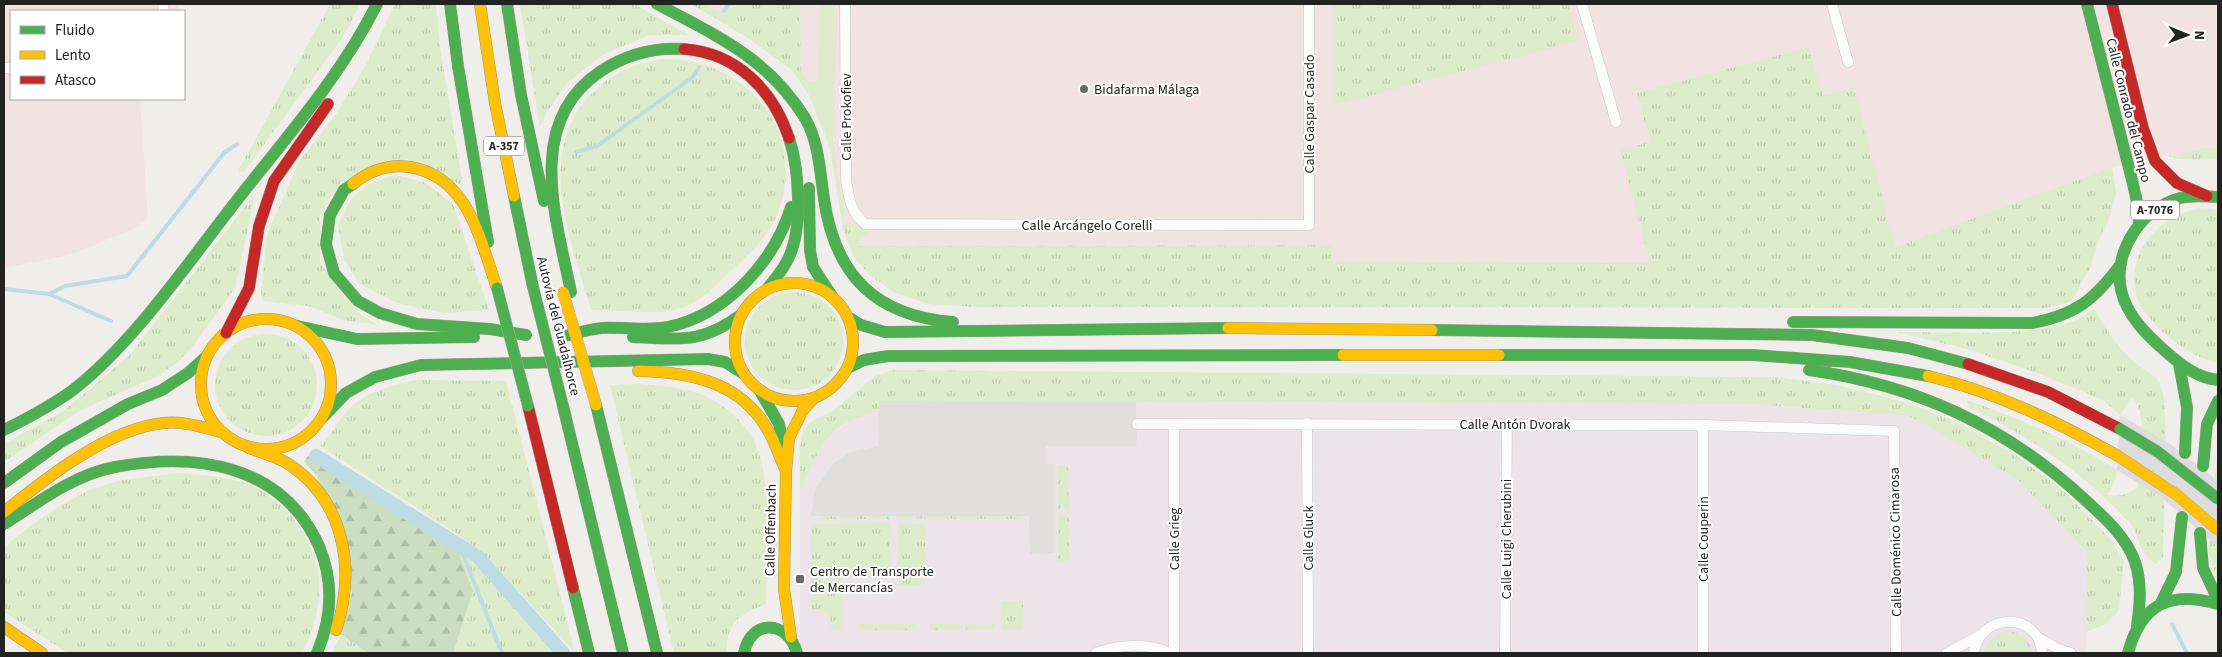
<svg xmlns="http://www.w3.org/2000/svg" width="2222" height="657" font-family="'Source Sans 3',sans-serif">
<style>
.commercial{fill:#f1e3e1}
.industrial{fill:#ede4e9}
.grass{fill:url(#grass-tufts)}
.forest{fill:url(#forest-firs)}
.garden{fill:#ddeccb}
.parking{fill:#e0dfde}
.pier{fill:#dedddd}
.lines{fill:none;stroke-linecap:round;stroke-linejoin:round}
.stream{stroke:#bfdbe3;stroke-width:4}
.canal{stroke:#bfdbe3;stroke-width:14}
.street-casing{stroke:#c9c8c7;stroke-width:11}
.fast-casing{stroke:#999a82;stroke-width:12}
.slow-casing{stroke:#999a82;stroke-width:12}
.jam-casing{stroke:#999a82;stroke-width:12}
.street{stroke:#fdfcfc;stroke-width:10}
.fast{stroke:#4caf50;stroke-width:11}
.slow{stroke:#ffc107;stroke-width:11}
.jam{stroke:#c62828;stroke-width:11}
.fast-bridge-casing{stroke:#c5a2ac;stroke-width:12;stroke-linecap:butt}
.slow-bridge-casing{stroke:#c5a2ac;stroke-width:12;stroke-linecap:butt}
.fast-bridge{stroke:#4caf50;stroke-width:11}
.slow-bridge{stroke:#ffc107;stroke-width:11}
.poi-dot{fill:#6a6968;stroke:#fff;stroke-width:2}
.labels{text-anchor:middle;stroke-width:4;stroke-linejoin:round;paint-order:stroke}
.shield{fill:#fff;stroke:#646464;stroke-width:1}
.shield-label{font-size:12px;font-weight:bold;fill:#222}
.poi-label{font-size:14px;fill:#222;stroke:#fff;text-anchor:start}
.street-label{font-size:14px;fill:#222;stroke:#fff}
</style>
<defs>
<pattern id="grass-tufts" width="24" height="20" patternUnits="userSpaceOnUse" patternTransform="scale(1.25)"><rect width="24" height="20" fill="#ddeccb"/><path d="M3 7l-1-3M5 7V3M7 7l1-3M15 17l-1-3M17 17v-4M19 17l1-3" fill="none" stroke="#bdcaae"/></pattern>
<pattern id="forest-firs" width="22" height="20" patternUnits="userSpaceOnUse" patternTransform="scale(1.25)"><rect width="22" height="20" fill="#cbdec1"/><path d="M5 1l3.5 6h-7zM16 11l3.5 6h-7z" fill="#aebea6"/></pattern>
</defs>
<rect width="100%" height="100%" fill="#f0eeeb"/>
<path class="commercial" d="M4,4H178V11H11V99H140L148,219L127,232L70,255L4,268Z
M704,4H734L725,15Z
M800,4H2218V147L2204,148L2112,167L1895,247L1854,87L1823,96L1809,47L1638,93L1650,142L1620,150L1650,263L1332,261L1331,245L850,246L842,226L830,149L821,120L809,96L807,82L801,71Z"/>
<path class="industrial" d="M879,401L1753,404L1910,416L2017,479L2087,552L2086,653H800V492L813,461L829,437L850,420L878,412Z"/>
<path class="grass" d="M330,4H360L345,34L244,172L238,171Z
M395,4H436L440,46L463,186L407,159L330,197L320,217V262L336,287L359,313L376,324L346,321L309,306L262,301L261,291L267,235L300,160L337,113L368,61Z
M520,4H634L689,35H650L602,55L566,84L546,114L540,128Z
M691,4H704L725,15L734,4H800L801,71L807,82L809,96L793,71L748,38Z
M1333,4H1568L1578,41L1334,105Z
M1809,47L1823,96L1854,87L1895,247L2112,167L2116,194L2109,219L2097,243L2090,268L2071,302L2045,308L977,307L929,304L893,292L871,276L855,259L842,226L851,223L868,232L857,242V246L1332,245V261L1650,263L1620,150L1650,142L1637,93Z
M664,59C748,59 811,135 776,217C765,241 746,257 727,274C714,287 700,302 682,308C657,316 617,310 591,310C572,243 534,155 590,95C610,74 635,63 664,59Z
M2218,147V160C2203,158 2179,162 2168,156L2204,148Z
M395,175L424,182L453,204L489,310L443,313L397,303L360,284L344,259L338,225L350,201L359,192L371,183Z
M255,194L235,288L192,347L179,361L158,376L81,410L4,462V444L65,410L129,356Z
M2203,208L2218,210V363C2191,358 2143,323 2136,294C2125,250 2162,213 2203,208Z
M745 341a49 49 0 1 1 98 0a49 49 0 1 1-98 0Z
M2094,308C2104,328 2116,345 2132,360C2139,367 2154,375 2159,382C2172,401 2162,526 2163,557L2156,564C2135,551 2142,536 2128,521C2085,474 2027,434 1969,408L1967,400C2020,419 2070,440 2117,470L2116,478L2108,495C2120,497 2128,495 2138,487C2140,458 2150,421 2132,396L2120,415L2103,400L2037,373L1971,350L1897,332C1946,332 2035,338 2078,319C2083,317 2089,312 2094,308Z
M215 385a51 51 0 1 1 102 0a51 51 0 1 1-102 0Z
M894,370L1777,377L1842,386L1911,404L1961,424L2016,456L2061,488L2112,541L2124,561L2119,610L2106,624L2086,632L2087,552L2017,479L1910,416L1753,404L879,401V412C870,415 860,416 852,420C823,432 811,466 800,492V448L803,432L812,421L833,411L875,376Z
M414,380L506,381L575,653L489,559L462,537L320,446C331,437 336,423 345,413C364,392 388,387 414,380Z
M636,384C661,386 689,387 711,399C728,408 749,427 756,445C774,491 766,555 766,604C739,615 726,622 727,653H674L610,385Z
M2218,445V582L2208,553Z
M1057,465H1068L1069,509H1058Z
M181,473C204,475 231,477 253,486C286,501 311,536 318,572C323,598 314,630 302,653H68L4,612V547C38,519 79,488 124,480C142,477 162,475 181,473Z
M821,516H889V519H821Z
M898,516H1022V519L898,518Z
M1058,516H1069V561H1058Z
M890,523V578H842L841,630H831C832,616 825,609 811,610V524Z
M898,523L925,524V585H897Z
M458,551L476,565L555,653H453L473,591Z
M1001,601H1023V630H1001Z
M860,624H915L916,630H860Z
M930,624H960V630H930Z
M995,624V629L966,630L965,625Z
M2005,631C2020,632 2030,638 2033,653H1983L1990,639Z
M341,634L368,653H332Z"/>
<path class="forest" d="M308,456L458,551L473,591L453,653H368L341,634L352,593L317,476L304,462Z"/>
<path class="garden" d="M820,4H835L834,145L839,184L847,216H841C837,193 835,169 829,147C823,125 810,104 807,82L819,80Z"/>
<path class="parking" d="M879,401L1136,402L1137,446H1046V464H1054V553L1030,554L1029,516H811L815,490L834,463L851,452L878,446Z"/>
<path class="pier" d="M2120,415L2170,444L2218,481V547L2161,497L2117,470Z"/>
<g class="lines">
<path class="stream" d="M724,11L729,4
M576,152L597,146L693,77L699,67
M4,289L49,294L111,321
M49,294L65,286L127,276L224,153L237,144
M454,542L464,557L502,653
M2172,624L2187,653"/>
<path class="canal" d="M316,456L478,557L563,653"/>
<g class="street-casing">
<path id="street" d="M163,4L164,11
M845,4L846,179C849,198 850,211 865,224L1264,225H1309V4
M1582,4L1616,122
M1832,4L1848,62
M4,68H11
M1307,423L1308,653
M1137,424L1703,425L1894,431L1896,653
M2037,637L2058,649L2071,653
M1096,653C1118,644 1149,643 1170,653
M1174,653V424
M1505,653L1507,424
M1703,653V425
M1947,653L1979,636
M1974,653C1979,612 2039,611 2042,653"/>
</g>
<g class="fast-casing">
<path id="fast" d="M450,4L458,66L488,242
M507,4L521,95L544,201
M657,4C717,36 768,58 805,118C819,142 820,172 824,199C835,275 875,316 953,322
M2087,4L2132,180L2138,206L2139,224
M353,184L344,190L330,215L326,244L334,273L358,301L380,313L417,324L490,329L526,335
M809,188L810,250L813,267L832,296
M514,196L533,287
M2218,197C2206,196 2192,195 2180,198C2142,208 2113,251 2121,290C2127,316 2147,335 2165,351C2181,365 2197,378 2218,380
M767,289C775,279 784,269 789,257C803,227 799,168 789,138
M571,292C556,218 524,122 601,71C627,54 653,47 684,49
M848,317L861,325L885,332L1228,328
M1793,322L2032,323C2076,315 2095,299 2121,264
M297,326L357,339L474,337
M1432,330L1812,335L1908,348L1968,364
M565,336C577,333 590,329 602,328C624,327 646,331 668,327C726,315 774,262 791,207
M633,337C681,339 702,344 742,314
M1499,355H1753L1850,362L1928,376
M2179,364L2187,407L2185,453
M848,368L864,360L888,356L1343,355
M1809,370C1915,385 2004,425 2083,498C2103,516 2126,536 2135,562C2142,583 2140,605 2137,626
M760,391L779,424L784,450
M596,405L657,653
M563,406L623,653
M324,416L346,393L375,377L421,365L708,359L725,362L744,374
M4,430C28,418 51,406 73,390C135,342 192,257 241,195C290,133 341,75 377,4
M2203,466L2207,424L2218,401
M4,483L61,442L128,404L162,390L188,373L207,356
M4,524C39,502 73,475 115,467C196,452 282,464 319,546C334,582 332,618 317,653
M2200,533L2203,568L2218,600
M573,588L589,653
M2161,603L2176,572L2182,517
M744,653C751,618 788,620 797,653
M2128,653C2141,604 2170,590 2218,604"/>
</g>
<g class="slow-casing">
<path id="slow" d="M480,4L495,103L514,196
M353,184C370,170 388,164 410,167C469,177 480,240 497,288
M735 342a59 59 0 1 1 118 0a59 59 0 1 1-118 0Z
M201 384a65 65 0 1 1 130 0a65 65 0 1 1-130 0Z
M1228,328L1432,330
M1343,355H1499
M638,371C691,372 742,382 769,432C776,445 780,458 786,471
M1928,376C1996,392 2058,422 2118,456
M247,447C261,453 277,456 290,465C345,502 356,571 336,630
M4,512C46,478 109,428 164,423C183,421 203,427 221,432
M4,627L42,653
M791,637L784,589L786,471L789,438L803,410L813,399"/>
</g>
<g class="jam-casing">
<path id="jam" d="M2112,4L2143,128L2155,161L2177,183L2207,196
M684,49C737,53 773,90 789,138
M226,333L249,288L259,226L274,181L328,104
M1968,364L2048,392L2120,429
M528,406L573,588"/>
</g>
<use href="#street" class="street"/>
<use href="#fast" class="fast"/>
<use href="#slow" class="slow"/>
<use href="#jam" class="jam"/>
<g class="fast-bridge-casing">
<path id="fast-bridge" d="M533,287L563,406
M497,288L528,406
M2120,429L2158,452L2218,499"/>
</g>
<g class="slow-bridge-casing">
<path id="slow-bridge" d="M563,292L596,405
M2118,456L2177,495L2218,530"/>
</g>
<use href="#fast-bridge" class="fast-bridge"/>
<use href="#slow-bridge" class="slow-bridge"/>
</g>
<g class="poi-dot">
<circle cx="1084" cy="89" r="5"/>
<rect x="795" y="574" width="10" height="10" rx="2.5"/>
</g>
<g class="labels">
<g class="shield">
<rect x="484" y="136.5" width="40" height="19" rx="4"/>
<rect x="2131" y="200.5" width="48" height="19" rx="4"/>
</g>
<g class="shield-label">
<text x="504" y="150">A-357</text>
<text x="2155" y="214">A-7076</text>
</g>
<g class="poi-label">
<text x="1094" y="94">Bidafarma Málaga</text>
<text x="810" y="576">Centro de Transporte<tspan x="810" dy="16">de Mercancías</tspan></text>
</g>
<g class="street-label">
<text transform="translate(2129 110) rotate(76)" y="5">Calle Conrado del Campo</text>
<text transform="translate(1309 114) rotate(-90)" y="5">Calle Gaspar Casado</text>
<text transform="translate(846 117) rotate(-90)" y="5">Calle Prokofiev</text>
<text x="1087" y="230">Calle Arcángelo Corelli</text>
<text transform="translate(559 326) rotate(76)" y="5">Autovía del Guadalhorce</text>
<text x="1515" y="429">Calle Antón Dvorak</text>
<text transform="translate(770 530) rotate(-89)" y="5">Calle Offenbach</text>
<text transform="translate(1308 538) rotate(-90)" y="5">Calle Gluck</text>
<text transform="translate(1174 539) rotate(-90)" y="5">Calle Grieg</text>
<text transform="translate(1506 539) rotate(-90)" y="5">Calle Luigi Cherubini</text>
<text transform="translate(1703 539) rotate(-90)" y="5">Calle Couperin</text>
<text transform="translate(1895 542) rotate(-91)" y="5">Calle Doménico Cimarosa</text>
</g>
</g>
<rect width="2222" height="657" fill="none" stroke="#222222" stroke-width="10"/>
<rect x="10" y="10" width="175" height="90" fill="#ffffff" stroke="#a7a7a7"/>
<rect x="20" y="26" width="25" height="8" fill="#4caf50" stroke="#a7a7a7"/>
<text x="55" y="35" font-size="15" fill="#222222">Fluido</text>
<rect x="20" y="51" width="25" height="8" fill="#ffc107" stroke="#a7a7a7"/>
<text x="55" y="60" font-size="15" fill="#222222">Lento</text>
<rect x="20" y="76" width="25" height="8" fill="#c62828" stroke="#a7a7a7"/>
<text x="55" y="85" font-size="15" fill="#222222">Atasco</text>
<g transform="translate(2187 35) rotate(91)" stroke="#ffffff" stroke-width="4" paint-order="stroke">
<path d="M0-4L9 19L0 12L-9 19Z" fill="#222222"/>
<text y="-8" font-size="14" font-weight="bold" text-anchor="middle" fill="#222222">N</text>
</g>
</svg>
